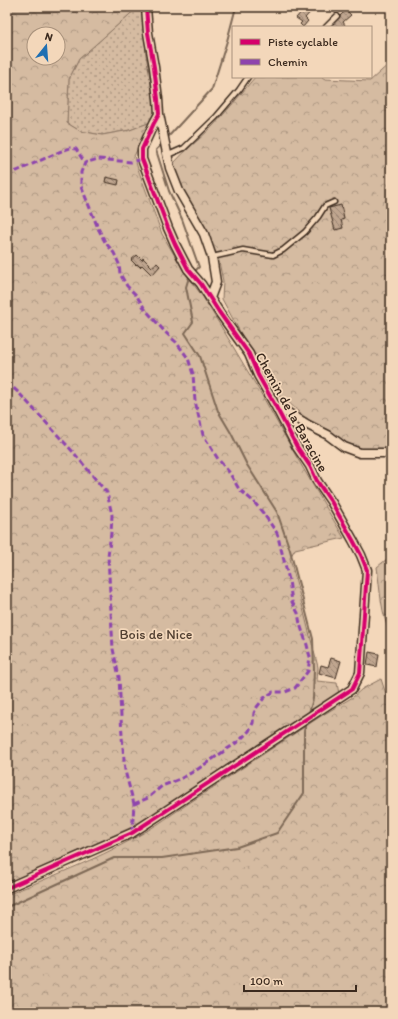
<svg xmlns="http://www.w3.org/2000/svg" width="398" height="1019" font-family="Itim,sans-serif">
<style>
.grass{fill:url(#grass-dots);stroke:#887260}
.forest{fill:url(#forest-crowns);stroke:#887260;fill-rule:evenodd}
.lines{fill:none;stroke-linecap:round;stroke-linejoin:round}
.stream{stroke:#7e6956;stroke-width:2}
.building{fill:url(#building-back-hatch);stroke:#3b2a1e}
.lane-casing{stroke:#3b2a1e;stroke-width:7}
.street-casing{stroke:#3b2a1e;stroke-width:11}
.lane{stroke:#f3d7ba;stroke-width:4}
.street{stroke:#f3d7ba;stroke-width:8}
.quiet{stroke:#8e44ad;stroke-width:3;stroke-dasharray:6 3;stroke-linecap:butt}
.cycleway-casing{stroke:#f3d7ba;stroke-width:6}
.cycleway{stroke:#d6006c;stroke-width:4}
.labels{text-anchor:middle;stroke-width:3.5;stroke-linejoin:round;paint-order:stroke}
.street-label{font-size:14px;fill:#3b2a1e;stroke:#f3d7ba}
.park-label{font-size:14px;fill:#524032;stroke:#f3d7ba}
</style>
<defs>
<pattern id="grass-dots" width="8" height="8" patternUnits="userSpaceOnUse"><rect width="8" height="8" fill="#d5bba1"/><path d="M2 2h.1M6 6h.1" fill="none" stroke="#ae9883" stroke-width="1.8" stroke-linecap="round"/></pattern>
<pattern id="forest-crowns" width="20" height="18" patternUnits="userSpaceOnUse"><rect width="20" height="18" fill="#d5bba1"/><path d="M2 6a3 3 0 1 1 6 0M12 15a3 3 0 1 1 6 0" fill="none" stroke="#ae9883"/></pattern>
<pattern id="building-back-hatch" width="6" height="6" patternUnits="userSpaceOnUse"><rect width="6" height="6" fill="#c0a68f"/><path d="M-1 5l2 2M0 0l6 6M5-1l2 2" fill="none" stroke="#9d8774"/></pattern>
</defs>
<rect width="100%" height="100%" fill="#f3d7ba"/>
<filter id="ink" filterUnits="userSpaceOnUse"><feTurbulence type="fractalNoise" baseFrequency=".025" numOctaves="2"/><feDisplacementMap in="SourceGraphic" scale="8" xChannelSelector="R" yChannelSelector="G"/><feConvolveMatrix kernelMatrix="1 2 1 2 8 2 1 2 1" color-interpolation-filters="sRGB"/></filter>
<g filter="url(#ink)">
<path class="grass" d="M138,7H143L146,55L155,108L151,122L130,130L102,135L80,131L67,123L69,79L79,59Z"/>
<path class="forest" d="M7,7H138L79,59L69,79L67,123L80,131L102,135L130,130L151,122L134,156L138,169L162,234L185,273L203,297L225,333L263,397L296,456L344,538L295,549L290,558L318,667L317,681L337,683L339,694L286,727L189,790L141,823L7,883ZM34,34H58V58H34Z
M391,62V450L386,449L367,450L348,444L328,430L311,423L285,399L274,394L222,299L223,281L218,257L175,180L173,164C185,150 199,140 212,127C227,111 241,94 255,77H322L325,79L370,81Z
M387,559L391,568V636C381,614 380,590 377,567Z
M381,679L389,703L391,702V1012H7V895C64,871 123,850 174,813L321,716L353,697L362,689Z"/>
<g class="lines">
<path class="stream" d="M168,137L212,89L227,41L236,7
M161,145L156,150L169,191L182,219L199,267L194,272
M191,275L189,277L186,287L193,322L185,333L200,356L218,411L231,433L247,465L277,512L290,550L313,639L314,669L313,699L309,713
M7,907L114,858H162L237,847L277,833L304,793V731L307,721"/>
</g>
<path class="building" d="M301,7H315L305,18L308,21L303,27L300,24L302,22L296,18L304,9Z
M346,10L351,15L343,22L345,25L343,27H329Z
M106,177L119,180L118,185L105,182Z
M341,205L344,219L341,220L343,228L335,230L329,208Z
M137,255L142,260L143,258L152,267L157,263L160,266L152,275L142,265L140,267L137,264L136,265L131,260Z
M369,652L379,654L377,667L367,665Z
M331,658L341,661L336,678L319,673L321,665L328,667Z"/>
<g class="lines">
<g class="lane-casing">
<path id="lane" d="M326,27L337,16
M168,155L184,148L216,117L239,90L248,77
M212,257L243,250L273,255L283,250L305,232L318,217L325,206L334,202"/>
</g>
<g class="street-casing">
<path id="street" d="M159,114L170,168L179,191L204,234L212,257L216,282L210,298
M275,405L308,425L328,435L344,447L360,453H391
M7,888L132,833L352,689L360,673L367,570L361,555L353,540L332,503L317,481L310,466L297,447L275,405L258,375L249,354L219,312L201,284L188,269L175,244L168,228L142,159V149L154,123L159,114L158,99L154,67L148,33L146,7"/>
</g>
<use href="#lane" class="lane"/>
<use href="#street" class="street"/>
<path class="quiet" d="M7,175L17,171L59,152L70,148L76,149L85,163
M7,382L19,393L74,453L107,493L112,515L111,533L108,556L113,649L119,677L122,736L125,771L134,804L132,833
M134,804L148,798L162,786L180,779L198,769L239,741L249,731L253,723L254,713L257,707L264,698L273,692H285L295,688L308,671L310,657L307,645L300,624L298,613L292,602L289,580L277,533L263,513L254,502L239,489L229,472L218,459L203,435L195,401L193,374L188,358L176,342L165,332L145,309L136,295L127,286L120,274L119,264L114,253L105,242L98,228L81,186V172L85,163L98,159L131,162L142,159"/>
<g class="cycleway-casing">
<path id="cycleway" d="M7,888L132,833L352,689L360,673L367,570L361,555L353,540L332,503L317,481L310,466L297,447L275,405L258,375L249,354L219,312L201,284L188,269L175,244L168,228L142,159V149L154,123L159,114L158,99L154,67L148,33L146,7"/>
</g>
<use href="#cycleway" class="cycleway"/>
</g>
</g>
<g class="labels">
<g class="street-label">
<text transform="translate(292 412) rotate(61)" y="5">Chemin de la Baracine</text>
</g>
<g class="park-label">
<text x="156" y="639">Bois de Nice</text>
</g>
</g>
<rect width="398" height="1019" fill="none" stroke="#f3d7ba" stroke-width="24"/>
<rect x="12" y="12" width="374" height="995" fill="none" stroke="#3b2a1e" stroke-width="1.5" filter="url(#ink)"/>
<rect x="232" y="26" width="140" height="52" fill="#f3d7ba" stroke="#a9927c"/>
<rect x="240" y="39" width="20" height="6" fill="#d6006c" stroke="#a9927c"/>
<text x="268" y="46" font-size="12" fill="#3b2a1e">Piste cyclable</text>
<rect x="240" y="59" width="20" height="6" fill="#8e44ad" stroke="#a9927c"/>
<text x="268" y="66" font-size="12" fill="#3b2a1e">Chemin</text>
<g transform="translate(46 46) rotate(17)"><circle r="19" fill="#f3d7ba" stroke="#a9927c"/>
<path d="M0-3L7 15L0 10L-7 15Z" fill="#1f6fb2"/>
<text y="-6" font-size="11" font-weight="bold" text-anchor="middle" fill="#3b2a1e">N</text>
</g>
<path d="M244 985v6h112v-6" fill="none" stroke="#3b2a1e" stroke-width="2"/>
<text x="250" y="985" font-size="12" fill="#3b2a1e" stroke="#f3d7ba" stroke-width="3" paint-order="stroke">100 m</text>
</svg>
